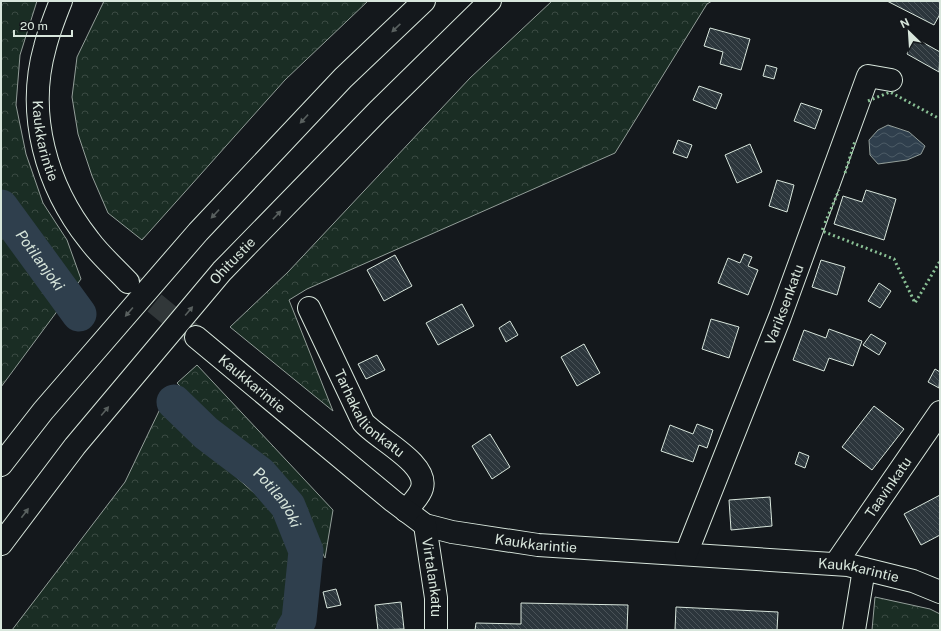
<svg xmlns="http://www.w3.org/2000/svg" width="941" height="631" font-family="'Public Sans',sans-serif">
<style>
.forest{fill:url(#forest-crowns);stroke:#939e99}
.water{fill:url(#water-waves);stroke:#939e99}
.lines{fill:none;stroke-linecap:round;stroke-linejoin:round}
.river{stroke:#2f3f4d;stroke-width:35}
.building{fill:url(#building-back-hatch);stroke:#d8e6dc}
.minor-tunnel{stroke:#313739;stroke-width:22;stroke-dasharray:22 11;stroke-linecap:butt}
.minor-casing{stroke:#d8e6dc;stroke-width:24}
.highway-casing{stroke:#d8e6dc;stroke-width:24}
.minor{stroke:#14181c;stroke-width:22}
.highway{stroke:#14181c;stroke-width:22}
.hedge{stroke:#8ac095;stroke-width:3;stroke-dasharray:2 3;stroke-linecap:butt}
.oneway{fill:#59605f}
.labels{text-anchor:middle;stroke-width:3;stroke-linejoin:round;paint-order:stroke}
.street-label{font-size:14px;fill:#d8e6dc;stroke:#14181c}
.water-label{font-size:15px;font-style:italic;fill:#d8e6dc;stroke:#14181c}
</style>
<defs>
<pattern id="forest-crowns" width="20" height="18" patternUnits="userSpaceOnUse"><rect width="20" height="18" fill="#1a2d24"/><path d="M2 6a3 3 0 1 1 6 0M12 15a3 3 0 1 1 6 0" fill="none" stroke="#3b4b43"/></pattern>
<pattern id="water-waves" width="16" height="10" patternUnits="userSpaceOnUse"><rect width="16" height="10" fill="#2f3f4d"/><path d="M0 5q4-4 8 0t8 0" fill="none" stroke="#4c5b66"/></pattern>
<pattern id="building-back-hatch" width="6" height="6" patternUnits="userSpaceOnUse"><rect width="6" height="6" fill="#2c363c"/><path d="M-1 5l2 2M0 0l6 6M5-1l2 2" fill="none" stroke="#4a5358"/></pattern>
</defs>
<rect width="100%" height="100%" fill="#14181c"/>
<path class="forest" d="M1,1H37L20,55L16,105L26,154L43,203L67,240L81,279L1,387Z
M104,1H368L285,80L142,240L108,213L92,176L78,134L72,97L77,57Z
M552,1H712L707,4L615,153L307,289L289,300L333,411L230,327L288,272L470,78Z
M197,365L333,510L325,558L289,485L215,422L177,383Z
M160,409L281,517L293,556L286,613L275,630H12L125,482Z
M875,597L930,609L940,614V630H872Z"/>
<path class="water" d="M888,125L909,132L925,146L921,154L907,160L878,164L870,155L869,140L878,130Z"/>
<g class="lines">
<g class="river">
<path id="s1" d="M1,207L79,314"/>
<path id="s2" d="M174,402L206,433L260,474L288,506L306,551L299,620L293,630"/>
</g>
</g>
<path class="building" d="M887,1H940V14L934,25Z
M710,28L750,39L741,70L720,64L723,52L704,46Z
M915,38L940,52L939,72L907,54Z
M766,65L777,68L774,79L763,76Z
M699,86L722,94L716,109L693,100Z
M801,103L822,110L815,129L794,121Z
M678,140L692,145L687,158L673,153Z
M750,144L762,172L737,183L725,155Z
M777,180L794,185L787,212L769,206Z
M866,190L896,199L884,240L834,224L843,196L862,202Z
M744,254L752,257L748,266L758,270L748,295L718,283L728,258L740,263Z
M395,255L412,286L384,301L367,270Z
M821,260L845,267L837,295L812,287Z
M879,283L891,291L880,308L868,301Z
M462,304L474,326L438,345L426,323Z
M711,319L739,327L729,358L702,349Z
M510,321L518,335L506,342L499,328Z
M829,329L862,341L853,366L829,358L824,371L793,360L804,330L826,338Z
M871,334L886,343L879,355L863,345Z
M584,344L600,373L577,386L561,357Z
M377,355L385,370L366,379L358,364Z
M935,369L940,372L939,388L928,382Z
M874,406L904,429L872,470L842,447Z
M697,424L713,430L707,448L699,445L693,462L661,451L670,425L693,434Z
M490,434L510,467L492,479L472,446Z
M799,452L809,456L805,468L795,464Z
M940,495V535L921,545L904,514Z
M770,497L772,526L731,530L729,500Z
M336,589L341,605L327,608L323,592Z
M401,602L404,629L378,630L375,605Z
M521,603L628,605L627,630H475L476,623L521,624Z
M676,607L778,612L777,630H675Z"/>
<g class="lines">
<path class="minor-tunnel" d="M129,282L196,337"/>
<g class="minor-casing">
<g id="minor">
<path id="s3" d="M61,1C55,16 49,31 45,47C26,114 46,186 89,240C100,255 115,268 128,282"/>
<path id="s4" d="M309,308L363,422C377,439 429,463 422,488C420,496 411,504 406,511"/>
<path id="s5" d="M196,337L393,501L425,525L452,532L538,545L848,565L913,581L940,592"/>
<path id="s6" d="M425,525L436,598V630"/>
<path id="s7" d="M686,554L780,317L868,76L891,80"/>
<path id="s8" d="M836,563L940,412"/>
<path d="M854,630L864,569"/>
</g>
</g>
<g class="highway-casing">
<g id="highway">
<path d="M1,465L43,411L198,232L343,78L424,1"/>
<path id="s9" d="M1,544L75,446L222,271L378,111L490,1"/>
</g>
</g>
<use href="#minor" class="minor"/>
<use href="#highway" class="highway"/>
<path class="hedge" d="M868,101L890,92L940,119
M845,173L855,141
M825,223L839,190
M823,228L822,231L894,259L915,303L940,261"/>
</g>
<defs><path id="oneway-solid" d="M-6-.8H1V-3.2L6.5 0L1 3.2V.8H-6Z"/></defs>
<g class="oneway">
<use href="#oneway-solid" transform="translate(396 28) rotate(137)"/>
<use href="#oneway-solid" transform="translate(304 119) rotate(133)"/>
<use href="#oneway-solid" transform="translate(215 214) rotate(133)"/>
<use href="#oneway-solid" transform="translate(277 215) rotate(-46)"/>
<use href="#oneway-solid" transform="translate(189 311) rotate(-50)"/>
<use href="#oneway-solid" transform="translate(129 312) rotate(131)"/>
<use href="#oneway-solid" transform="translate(105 411) rotate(-50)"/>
<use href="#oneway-solid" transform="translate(25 513) rotate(-53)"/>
</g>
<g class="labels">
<g class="street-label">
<text dy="5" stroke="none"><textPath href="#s3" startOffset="144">Kaukkarintie</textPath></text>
<text dy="5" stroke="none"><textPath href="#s9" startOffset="366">Ohitustie</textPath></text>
<text dy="5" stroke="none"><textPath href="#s7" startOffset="268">Variksenkatu</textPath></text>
<text dy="5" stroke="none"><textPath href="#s5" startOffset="73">Kaukkarintie</textPath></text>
<text dy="5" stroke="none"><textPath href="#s4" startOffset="123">Tarhakallionkatu</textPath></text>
<text dy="5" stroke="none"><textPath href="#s8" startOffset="92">Taavinkatu</textPath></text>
<text dy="5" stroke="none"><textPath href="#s5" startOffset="409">Kaukkarintie</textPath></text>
<text dy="5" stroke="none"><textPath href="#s5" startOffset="733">Kaukkarintie</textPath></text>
<text dy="5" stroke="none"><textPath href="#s6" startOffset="53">Virtalankatu</textPath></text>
</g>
<g class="water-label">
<text dy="5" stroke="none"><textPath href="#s1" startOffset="66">Potilanjoki</textPath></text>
<text dy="5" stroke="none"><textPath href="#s2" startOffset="142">Potilanjoki</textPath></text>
</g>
</g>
<rect width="941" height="631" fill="none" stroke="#d8e6dc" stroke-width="4"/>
<g transform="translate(909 32) rotate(335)" stroke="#14181c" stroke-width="3" paint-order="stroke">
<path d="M0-3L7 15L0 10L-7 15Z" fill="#d8e6dc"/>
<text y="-6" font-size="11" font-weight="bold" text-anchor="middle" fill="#d8e6dc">N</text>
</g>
<path d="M14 30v6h58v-6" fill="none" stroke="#d8e6dc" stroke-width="2"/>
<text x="20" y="30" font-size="12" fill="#d8e6dc" stroke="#14181c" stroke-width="3" paint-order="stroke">20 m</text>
</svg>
